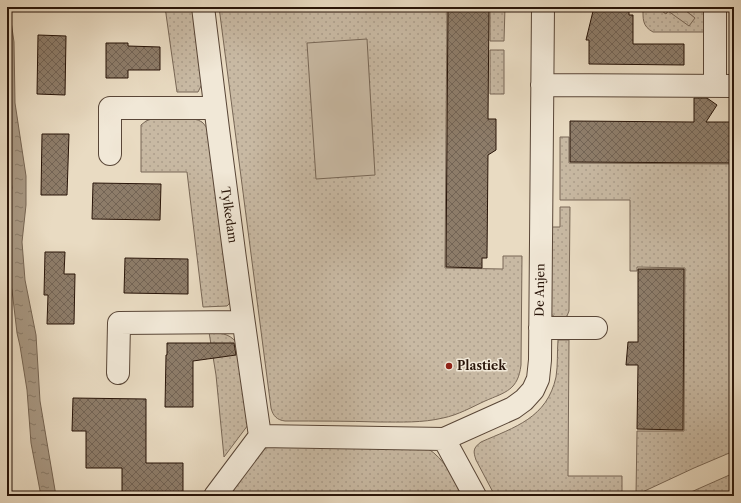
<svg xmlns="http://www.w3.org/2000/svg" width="741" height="503" font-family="'Libre Caslon Text',serif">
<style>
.grass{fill:url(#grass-dots);stroke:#786756}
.park{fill:url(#park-crowns);stroke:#786756}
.pitch{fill:#c8b9a3;stroke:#786756}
.water{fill:url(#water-ripples);stroke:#756452}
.building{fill:url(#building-cross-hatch);stroke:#291509}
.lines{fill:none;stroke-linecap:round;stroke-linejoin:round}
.minor-casing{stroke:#594637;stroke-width:24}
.minor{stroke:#f1e8d7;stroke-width:22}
.poi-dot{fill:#8f2418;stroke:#f1e8d7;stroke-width:1.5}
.labels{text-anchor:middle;stroke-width:3;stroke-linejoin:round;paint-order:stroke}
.street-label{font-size:12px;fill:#291509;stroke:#f1e8d7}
.poi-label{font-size:12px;font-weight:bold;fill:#291509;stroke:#f1e8d7;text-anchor:start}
</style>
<defs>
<pattern id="grass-dots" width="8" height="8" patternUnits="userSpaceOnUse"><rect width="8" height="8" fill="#c8b9a3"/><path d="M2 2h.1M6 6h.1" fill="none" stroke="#ac9e8b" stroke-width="1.8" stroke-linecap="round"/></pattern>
<pattern id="park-crowns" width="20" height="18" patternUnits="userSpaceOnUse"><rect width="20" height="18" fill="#c8b9a3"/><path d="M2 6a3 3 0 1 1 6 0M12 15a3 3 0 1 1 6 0" fill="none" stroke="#ac9e8b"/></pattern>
<pattern id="water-ripples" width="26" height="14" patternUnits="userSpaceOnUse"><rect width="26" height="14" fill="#a89883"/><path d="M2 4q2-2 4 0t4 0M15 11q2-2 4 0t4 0" fill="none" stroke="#897b69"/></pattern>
<pattern id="building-cross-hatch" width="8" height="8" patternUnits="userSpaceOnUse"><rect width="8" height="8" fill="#8d7c69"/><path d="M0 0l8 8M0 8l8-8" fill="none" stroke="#736455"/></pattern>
</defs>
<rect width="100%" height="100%" fill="#e9dbc2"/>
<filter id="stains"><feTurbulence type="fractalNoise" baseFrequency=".005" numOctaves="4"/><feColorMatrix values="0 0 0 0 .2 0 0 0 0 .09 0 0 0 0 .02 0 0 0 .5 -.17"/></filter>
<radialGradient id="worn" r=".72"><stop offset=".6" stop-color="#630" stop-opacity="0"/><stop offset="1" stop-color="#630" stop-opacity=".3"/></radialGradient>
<path class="grass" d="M165,7H194L202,84L198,92H177Z
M219,7H447L445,268L503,269V256H522L521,365C518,390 506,392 485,401C472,407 458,415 443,418C422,423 401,422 379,422C348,421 317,421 285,421C277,420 273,416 271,408Z
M490,7H505L504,41H490Z
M643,7H657L666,14L668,11L695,18L681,7H704V32H653C642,26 643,19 643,7Z
M490,50H504V94H490Z
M157,117C167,118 194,116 202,122C205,125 207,128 209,132L231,300L229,304L227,306L203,307L187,172H141V125L146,121Z
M560,137H569V163L734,164V451L694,468L636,495L637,431H684L685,268L637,267V271H630V200H560Z
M560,207H570L569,311L567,316C560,319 553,318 550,312L551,227H560Z
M209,332C219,333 229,333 236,342L248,425L224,457L216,375Z
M558,340H569L568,476H622V496H495L476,460C473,451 473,448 481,442C515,427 547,418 556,377C558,365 557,352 558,340Z
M270,447L427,448C445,459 453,478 462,496H243L236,494L232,490L261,451L266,448Z
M734,473V490L720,496H682Z"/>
<path class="park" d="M657,7H681L695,18L689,26L668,11L666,14Z"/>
<path class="pitch" d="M367,39L375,175L316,179L307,43Z"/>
<path class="water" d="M7,7H9L14,42L15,103L26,176V205L22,242L25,280L36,335L40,401L56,496H41L31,443L27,390L20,346L17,333L12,290L7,272V208L12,188L7,154Z"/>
<path class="building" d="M448,7H489L488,119H496V150L488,155L487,258H482V268L446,267Z
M594,7H629V15H633V44H684V65L589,64V40H586Z
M38,35L66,36L65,95L37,94Z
M106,43H128V46L160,47V70H128V78H106Z
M694,98H707L717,105L706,122H734V163L570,162V121L694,122Z
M42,134H69L67,195H41Z
M93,183L161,184L160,220L92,219Z
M45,252H65L64,274H75L74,324H47L48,295H44Z
M125,258L188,259V294L124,293Z
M638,269H684L683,430L637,429L638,365H626L628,342H638Z
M167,343H234L236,355L193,361V407H165L166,355H167Z
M73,398L146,399V463H183V496H122V468H86V431H72Z"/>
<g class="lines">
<g class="minor-casing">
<path id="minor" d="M203,7C220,150 239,293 260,436L215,496
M542,85L734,86
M715,86V7
M110,154V108H215
M540,328H596
M118,373L119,323L243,322
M260,436L444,439L513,408L524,400L533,390L538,379L540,360L543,7
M444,439L475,496"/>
</g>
<use href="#minor" class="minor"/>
</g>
<circle class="poi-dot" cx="449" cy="366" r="4"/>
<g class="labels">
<g class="street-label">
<text transform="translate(229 215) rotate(82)" y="4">Tylkedam</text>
<text transform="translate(540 290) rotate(-89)" y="4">De Anjen</text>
</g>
<g class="poi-label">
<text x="457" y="370">Plastiek</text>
</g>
</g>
<rect width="741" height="503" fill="none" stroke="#e9dbc2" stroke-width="24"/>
<rect x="8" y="8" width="725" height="487" fill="none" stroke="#291509" stroke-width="2"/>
<rect x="12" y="12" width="717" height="479" fill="none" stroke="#291509"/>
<rect width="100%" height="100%" filter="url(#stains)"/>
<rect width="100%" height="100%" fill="url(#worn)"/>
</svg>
